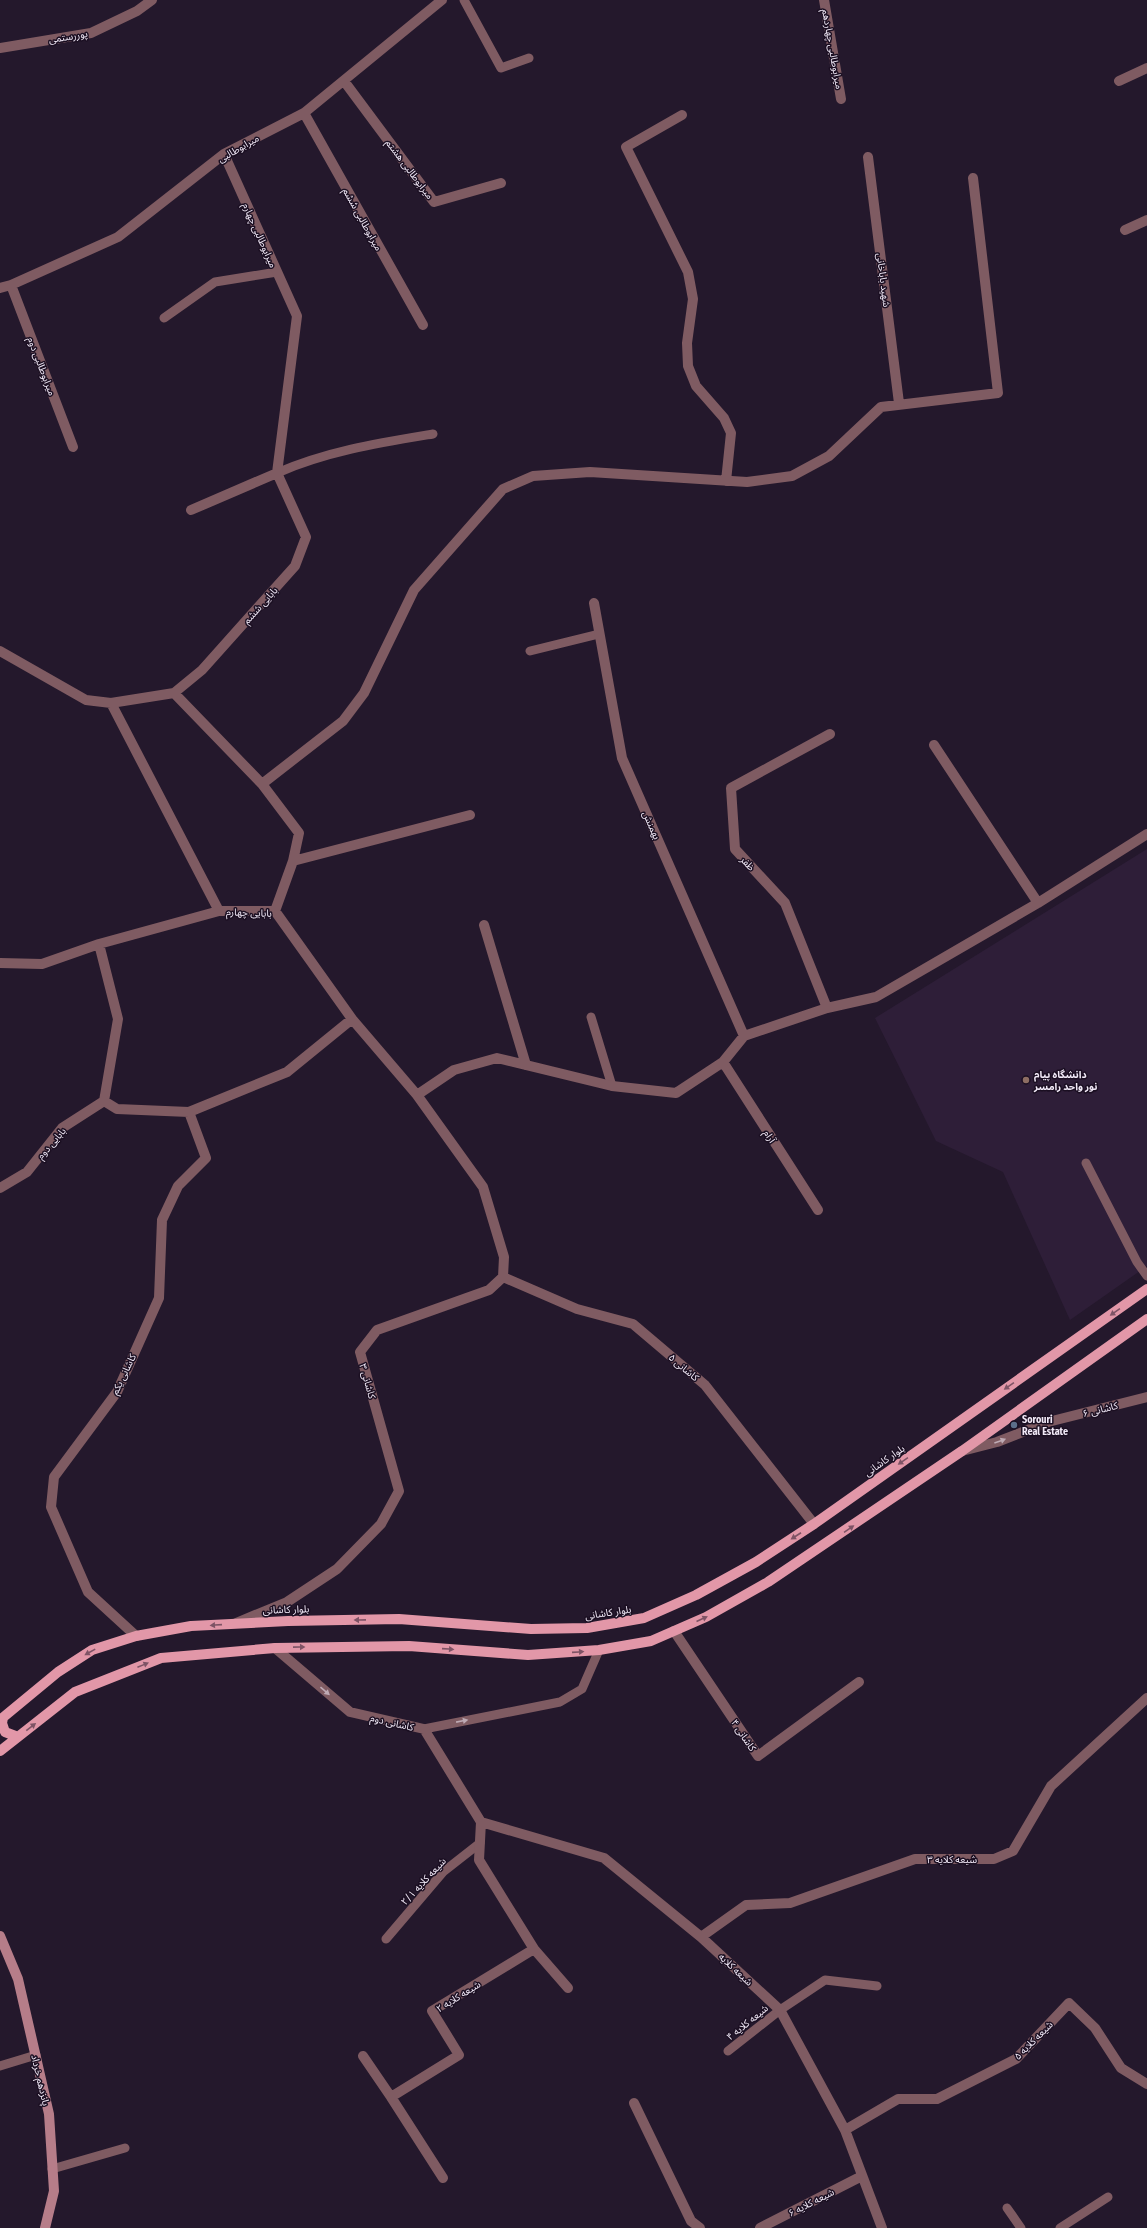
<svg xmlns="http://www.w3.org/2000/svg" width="1147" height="2228" font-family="'Fira Sans Condensed','Noto Sans Arabic',sans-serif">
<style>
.built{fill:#2e1e38}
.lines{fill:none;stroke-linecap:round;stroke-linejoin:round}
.lane{stroke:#7f5b62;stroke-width:9}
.street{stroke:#7f5b62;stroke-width:10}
.secondary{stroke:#b67d89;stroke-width:10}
.primary{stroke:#e297a8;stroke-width:10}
.oneway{fill:#7e5365}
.oneway2{fill:#beaab4}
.education-dot{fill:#8d6e63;stroke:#1b0f22;stroke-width:1.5}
.service-dot{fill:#5c6f8a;stroke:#1b0f22;stroke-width:1.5}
.labels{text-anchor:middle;stroke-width:3;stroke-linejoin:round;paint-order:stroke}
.street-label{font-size:10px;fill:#f2eaf8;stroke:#1b0f22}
.poi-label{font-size:10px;font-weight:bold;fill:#f2eaf8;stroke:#1b0f22;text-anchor:start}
</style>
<rect width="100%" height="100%" fill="#24182c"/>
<path class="built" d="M1147,849V1266L1070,1320L1003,1172L936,1141L875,1018Z"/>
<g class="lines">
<path class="lane" d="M464,0L501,68L529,58
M164,318L215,282L277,272
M277,473C328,451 379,443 433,434
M530,651L599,634
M591,1017L612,1086
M1086,1163L1137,1262L1147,1276
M424,1729L560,1702L582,1689L599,1650
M386,1939L443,1872L480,1843
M728,2051L780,2010L825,1980L877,1986
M0,2066L36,2055
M52,2169L125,2148
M1007,2208L1021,2228
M1060,2228L1108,2197"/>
<path class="street" d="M824,0L841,99
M0,48L91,33L137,11L152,0
M344,81L434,202L501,183
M1119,81L1147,68
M304,113L423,325
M682,115L626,147L688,272L693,299L687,343L688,366L696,386L724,418L731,433L726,481
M868,157L899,403
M1125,230L1147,220
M11,285L73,447
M0,288L11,285L118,237L224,154L304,113L442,0
M191,510L277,473
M594,603L622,758L744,1036
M0,651L86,700L111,703L174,693L202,670L295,566L306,537L277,473L297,316L224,154
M174,693L262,784L299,833L293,861L275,911
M111,703L219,911
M934,745L1038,903
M262,784L343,721L364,693L414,590L503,489L533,476L590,472L747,482L792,476L829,456L881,407L998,393L973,178
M293,861L470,815
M484,925L526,1065
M99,944L118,1019L104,1101
M0,963L42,964L99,944L219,911H275L352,1019L417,1095L483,1187L504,1257L503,1277L489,1290L377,1330L360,1352L399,1491L381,1524L337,1569L287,1602L236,1623
M827,1008L785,903L735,849L731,788L830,734
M723,1062L818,1210
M417,1095L454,1070L497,1058L612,1086L676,1093L723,1062L744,1036L827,1008L876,997L1038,903L1147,834
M104,1101L117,1109L189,1112L287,1072L352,1019
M0,1188L27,1172L62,1128L104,1101
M503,1277L577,1309L633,1324L705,1385L814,1524
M962,1451L997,1442L1048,1422L1147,1397
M674,1631L758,1756L859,1682
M136,1636L88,1592L51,1507L54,1477L117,1392L159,1298L162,1220L178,1186L206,1158L189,1112
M275,1648L350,1712L424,1729L481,1822
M481,1822L604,1858L701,1937L780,2010L845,2130L882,2228
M701,1937L746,1905L790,1903L915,1859H994L1013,1851L1051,1786L1147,1698
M534,1949L568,1988
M363,2056L391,2097
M634,2103L691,2221L700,2228
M845,2130L898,2099H937L1016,2059L1069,2003L1095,2028L1121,2068L1147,2084
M443,2178L391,2097L459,2055L432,2011L534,1949L479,1860L481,1822
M760,2228L862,2176"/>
<path class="secondary" d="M0,1936L18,1979L49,2114L54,2191L45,2228"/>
<path class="primary" d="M3,1718L2,1723L5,1732L18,1737
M0,1720L58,1672L92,1650L136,1636L191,1626L288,1621L399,1619L531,1629L587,1628L644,1618L696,1595L756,1562L814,1524L1147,1289
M0,1751L75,1692L161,1658L275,1648L409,1646L528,1655L599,1650L651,1641L706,1617L768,1582L962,1451L1147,1319"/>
</g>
<defs><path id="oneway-solid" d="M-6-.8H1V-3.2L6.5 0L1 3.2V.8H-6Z"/></defs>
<g class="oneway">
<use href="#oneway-solid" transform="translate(1115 1312) rotate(145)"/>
<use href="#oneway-solid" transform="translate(1009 1386) rotate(145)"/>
<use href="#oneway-solid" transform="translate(903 1461) rotate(145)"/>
<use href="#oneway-solid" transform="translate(849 1529) rotate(-34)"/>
<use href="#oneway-solid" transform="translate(796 1536) rotate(147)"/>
<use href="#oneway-solid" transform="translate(702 1619) rotate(-24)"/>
<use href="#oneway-solid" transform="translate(360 1620) rotate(179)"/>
<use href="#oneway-solid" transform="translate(216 1625) rotate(176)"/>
<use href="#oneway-solid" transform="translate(299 1647) rotate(-1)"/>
<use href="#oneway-solid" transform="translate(448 1649) rotate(4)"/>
<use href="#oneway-solid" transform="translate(90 1652) rotate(151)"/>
<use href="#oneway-solid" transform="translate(578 1652) rotate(-4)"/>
<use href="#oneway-solid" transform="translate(143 1665) rotate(-22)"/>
<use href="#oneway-solid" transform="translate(31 1727) rotate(-38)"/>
</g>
<g class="oneway2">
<use href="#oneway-solid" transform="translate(1000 1441) rotate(-20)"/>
<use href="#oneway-solid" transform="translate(325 1691) rotate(41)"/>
<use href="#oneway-solid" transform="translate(462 1721) rotate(-11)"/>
</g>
<circle class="education-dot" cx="1026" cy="1080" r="4"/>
<circle class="service-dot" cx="1014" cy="1425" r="4"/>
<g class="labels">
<g class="street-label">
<text transform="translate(68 36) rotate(-9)" y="4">پوررستمی</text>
<text transform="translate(833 49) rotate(80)" y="4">میرابوطالبی چهاردهم</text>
<text transform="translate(238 148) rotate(-30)" y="4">میرابوطالبی</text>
<text transform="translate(410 169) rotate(53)" y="4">میرابوطالبی هشتم</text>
<text transform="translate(363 219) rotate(61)" y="4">میرابوطالبی ششم</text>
<text transform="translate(260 235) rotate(66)" y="4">میرابوطالبی چهارم</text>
<text transform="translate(884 280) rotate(83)" y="4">شهید باباخانی</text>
<text transform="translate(42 366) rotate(69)" y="4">میرابوطالبی دوم</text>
<text transform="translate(260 605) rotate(-48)" y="4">بابایی ششم</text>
<text transform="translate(652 825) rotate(66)" y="4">بهمنش</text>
<text transform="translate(748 863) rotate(47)" y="4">ظفر</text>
<text transform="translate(249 912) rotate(2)" y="4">بابایی چهارم</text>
<text transform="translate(770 1136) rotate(57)" y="4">آرام</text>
<text transform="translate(51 1143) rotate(-49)" y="4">بابایی دوم</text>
<text transform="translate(684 1367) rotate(40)" y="4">کاشانی ۵</text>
<text transform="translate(123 1374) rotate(-64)" y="4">کاشانی یکم</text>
<text transform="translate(368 1381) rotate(74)" y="4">کاشانی ۳</text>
<text transform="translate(1100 1409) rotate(-14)" y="4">کاشانی ۶</text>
<text transform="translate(884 1460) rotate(-35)" y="4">بلوار کاشانی</text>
<text transform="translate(286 1609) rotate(-2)" y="4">بلوار کاشانی</text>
<text transform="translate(608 1612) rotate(-9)" y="4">بلوار کاشانی</text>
<text transform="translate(392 1722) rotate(13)" y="4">کاشانی دوم</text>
<text transform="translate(744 1735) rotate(56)" y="4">کاشانی ۴</text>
<text x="952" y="1863">شیعه کلایه ۳</text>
<text transform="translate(423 1881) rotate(-47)" y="4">شیعه کلایه ۲/۱</text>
<text transform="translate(736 1969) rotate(43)" y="4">شیعه کلایه</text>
<text transform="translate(458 1996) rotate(-32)" y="4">شیعه کلایه ۲</text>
<text transform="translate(747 2022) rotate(-39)" y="4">شیعه کلایه ۴</text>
<text transform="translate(1033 2040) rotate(-45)" y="4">شیعه کلایه ۵</text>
<text transform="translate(41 2080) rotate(77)" y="4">پانزدهم خرداد</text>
<text transform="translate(811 2202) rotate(-27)" y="4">شیعه کلایه ۶</text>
</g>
<g class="poi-label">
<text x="1034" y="1078">دانشگاه پیام<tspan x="1034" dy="12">نور واحد رامسر</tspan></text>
<text x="1022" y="1423">Sorouri<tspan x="1022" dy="12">Real Estate</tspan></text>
</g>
</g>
</svg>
